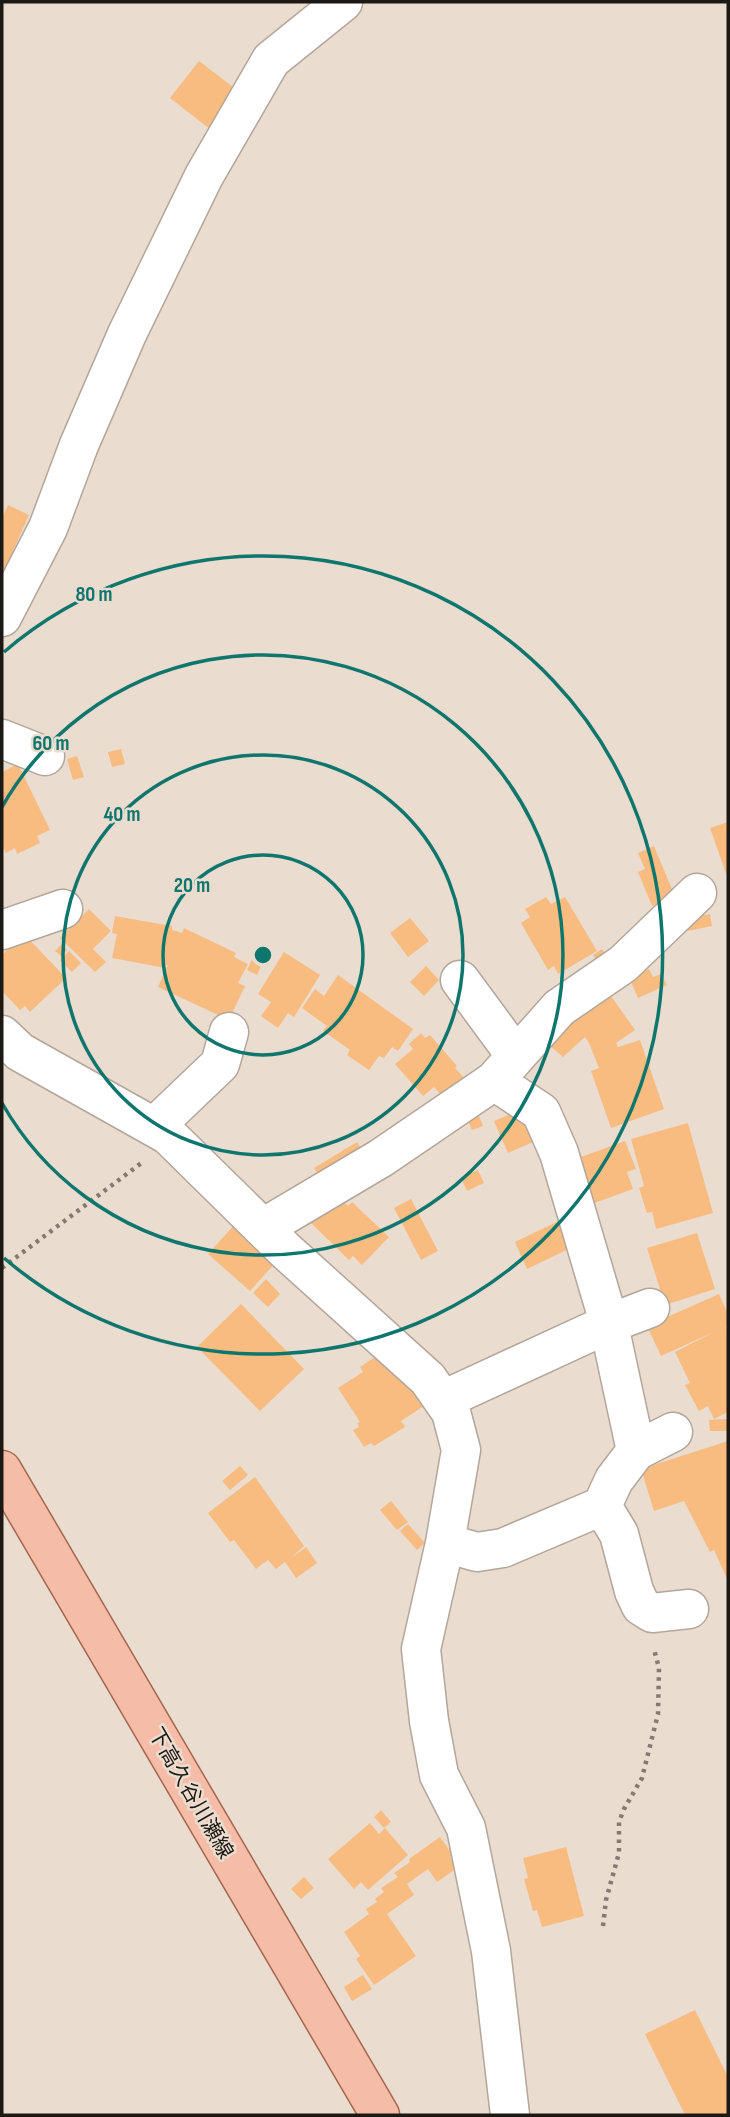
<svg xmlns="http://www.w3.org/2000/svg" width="730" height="2117" font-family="'Sofia Sans Condensed','Noto Sans JP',sans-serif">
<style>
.building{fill:#f8bc81}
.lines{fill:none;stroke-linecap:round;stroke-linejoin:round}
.minor-casing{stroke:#b3a69a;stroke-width:41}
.major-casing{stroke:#a5664e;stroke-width:41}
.path{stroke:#837a71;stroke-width:4.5;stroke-dasharray:3.5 5;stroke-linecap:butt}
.minor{stroke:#fff;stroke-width:38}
.major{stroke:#f5bca8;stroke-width:38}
.ring{fill:none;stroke:#0f766e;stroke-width:3.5}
.labels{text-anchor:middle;stroke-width:5;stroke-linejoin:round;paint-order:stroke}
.street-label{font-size:21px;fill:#1c1813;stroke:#eadccf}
.centre{fill:#0f766e;stroke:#eadccf;stroke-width:3.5}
.ring-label{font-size:21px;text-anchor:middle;font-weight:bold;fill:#0f766e;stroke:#eadccf;stroke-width:5;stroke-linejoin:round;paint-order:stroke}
</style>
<rect width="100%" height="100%" fill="#eadccf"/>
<path class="building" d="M199,61L262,109L233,147L170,98Z
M8,505L29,515L5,569L2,568V519Z
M121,749L125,764L112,767L108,752Z
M77,756L84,777L73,780L67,759Z
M18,764L50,830L37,836L40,843L17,854L15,848L6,853L2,845V772Z
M728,822V879L710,828Z
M654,846L676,899L659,906L658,903L652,906L638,872L645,869L638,853Z
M546,897L551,904L565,897L597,951L558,974L554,966L548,970L521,923L530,917L525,909Z
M89,909L111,931L93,949L106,962L95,972L60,938Z
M710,914L712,926L688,931L686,918Z
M115,916L172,926V930L182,933L184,928L236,953L234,957L248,964L238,983L245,986L229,1020L158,987L168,965H165V968L112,958L117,934L112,933Z
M410,918L429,941L408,957L390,933Z
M24,934L66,978L30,1012L25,1006L20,1010L2,991V955L12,945L3,949L2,947Z
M62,944L67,950L61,956L55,951Z
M602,949L610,961L601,967L593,955Z
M69,951L81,963L72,972L60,960Z
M256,951L266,955L257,975L247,970Z
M284,952L320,975L294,1017L288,1013L278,1028L261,1016L271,1002L258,994Z
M426,966L439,980L424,996L410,982Z
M649,969L653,977L661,974L667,985L638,998L629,977Z
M338,975L413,1029L398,1051L392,1047L384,1058L379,1056L369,1070L347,1055L350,1050L323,1031L327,1026L302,1008L315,989L324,996Z
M606,989L635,1030L616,1043L618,1047L640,1040L664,1109L611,1128L591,1071L599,1068L589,1043L585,1037L563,1057L543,1040Z
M421,1033L425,1038L430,1035L457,1066L455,1068L468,1082L446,1101L434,1087L423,1096L395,1064L413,1049L409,1044Z
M520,1110L533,1142L508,1153L494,1121Z
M479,1116L483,1126L472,1130L468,1121Z
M688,1123L713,1213L656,1229L652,1212L647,1213L639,1188L644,1186L631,1139Z
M625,1141L636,1169L627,1172L633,1189L586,1206L570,1161Z
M357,1142L364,1153L322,1179L314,1168Z
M478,1170L484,1183L467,1191L461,1178Z
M336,1194L348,1206L352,1202L389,1237L362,1265L353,1256L349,1260L310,1222Z
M411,1199L438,1251L421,1260L394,1208Z
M565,1218L577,1245L527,1269L515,1242Z
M236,1223L278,1260L250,1291L208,1254Z
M697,1233L715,1289L665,1305L647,1248Z
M266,1279L280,1294L268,1307L253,1293Z
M719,1294L728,1314V1326L726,1327L728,1332V1412L714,1419L708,1406L699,1411L685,1385L690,1383L675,1352L714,1332L661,1356L647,1326Z
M241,1304L304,1369L260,1411L197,1347Z
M381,1353L413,1389L424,1406L401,1421L405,1427L374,1446L371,1443L364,1447L353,1430L359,1427L357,1423L360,1422L338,1388L363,1372L360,1367Z
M728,1419V1431H710L709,1420Z
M728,1441V1581L714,1550L710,1552L684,1501L654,1511L641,1469Z
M240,1466L248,1475L230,1490L222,1481Z
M255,1477L304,1546L291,1558L306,1547L317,1563L296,1578L285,1562L276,1569L268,1560L256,1569L234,1540L230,1542L208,1513Z
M391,1501L408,1522L397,1530L380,1510Z
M408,1524L425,1543L417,1550L400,1531Z
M381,1810L391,1822L384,1828L374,1817Z
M370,1823L379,1834L385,1828L408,1855L368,1890L361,1882L354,1889L328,1859Z
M440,1837L453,1855L450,1857L457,1868L437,1882L428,1869L407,1884L414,1895L387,1914L416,1956L374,1985L356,1959L360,1956L344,1932L369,1914L366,1909L377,1902L375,1899L384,1892L381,1888L398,1877L394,1873L410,1862L409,1859Z
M566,1847L584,1916L542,1927L537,1910L533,1911L524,1879L528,1878L523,1858Z
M304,1877L314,1888L301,1899L291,1889Z
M363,1975L372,1989L352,2001L344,1987Z
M695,2010L728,2077V2115H685L645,2034Z"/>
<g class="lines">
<g class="minor-casing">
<path id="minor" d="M2,617L48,528L79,445L127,334L204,176L271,60L343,2
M2,739L45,756
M2,930L63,909
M460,980L516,1056
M2,1035L20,1052L168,1135L285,1250L428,1379L451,1412L461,1450L445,1543L421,1649L429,1721L439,1775L466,1828L491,1951L510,2115
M154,1127L220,1064L229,1032
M263,1228L381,1158L494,1081L559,1008L623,964L697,893
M443,1400L608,1324L650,1308
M636,1451L673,1432
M602,1506L619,1534L634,1591L641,1606L652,1613L689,1609
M445,1543L477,1552L503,1548L602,1506L614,1480L636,1451L607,1316L559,1153L541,1112L494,1081"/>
</g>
<g class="major-casing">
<path id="major" d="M2,1470L380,2115"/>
</g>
<path class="path" d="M2,1268L144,1161
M603,1926L606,1900L619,1853V1822L624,1809L642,1778L658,1714L659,1668L654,1649"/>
<use href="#minor" class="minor"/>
<use href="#major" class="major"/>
</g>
<g class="ring">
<circle cx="263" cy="955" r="100"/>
<circle cx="263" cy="955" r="200"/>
<path d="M2 807A300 300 0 1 1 2 1103"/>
<path d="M4 652A399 399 0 1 1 4 1258"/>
</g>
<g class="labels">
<g class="street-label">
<text transform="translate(191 1793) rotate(60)" y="7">下高久谷川瀬線</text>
</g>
</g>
<circle cx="263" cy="955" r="10" class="centre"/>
<g class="ring-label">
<text x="94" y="601">80 m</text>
<text x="51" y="750">60 m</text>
<text x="122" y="821">40 m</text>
<text x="192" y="892">20 m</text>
</g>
<rect width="730" height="2117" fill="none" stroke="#1c1813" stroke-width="7"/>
</svg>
